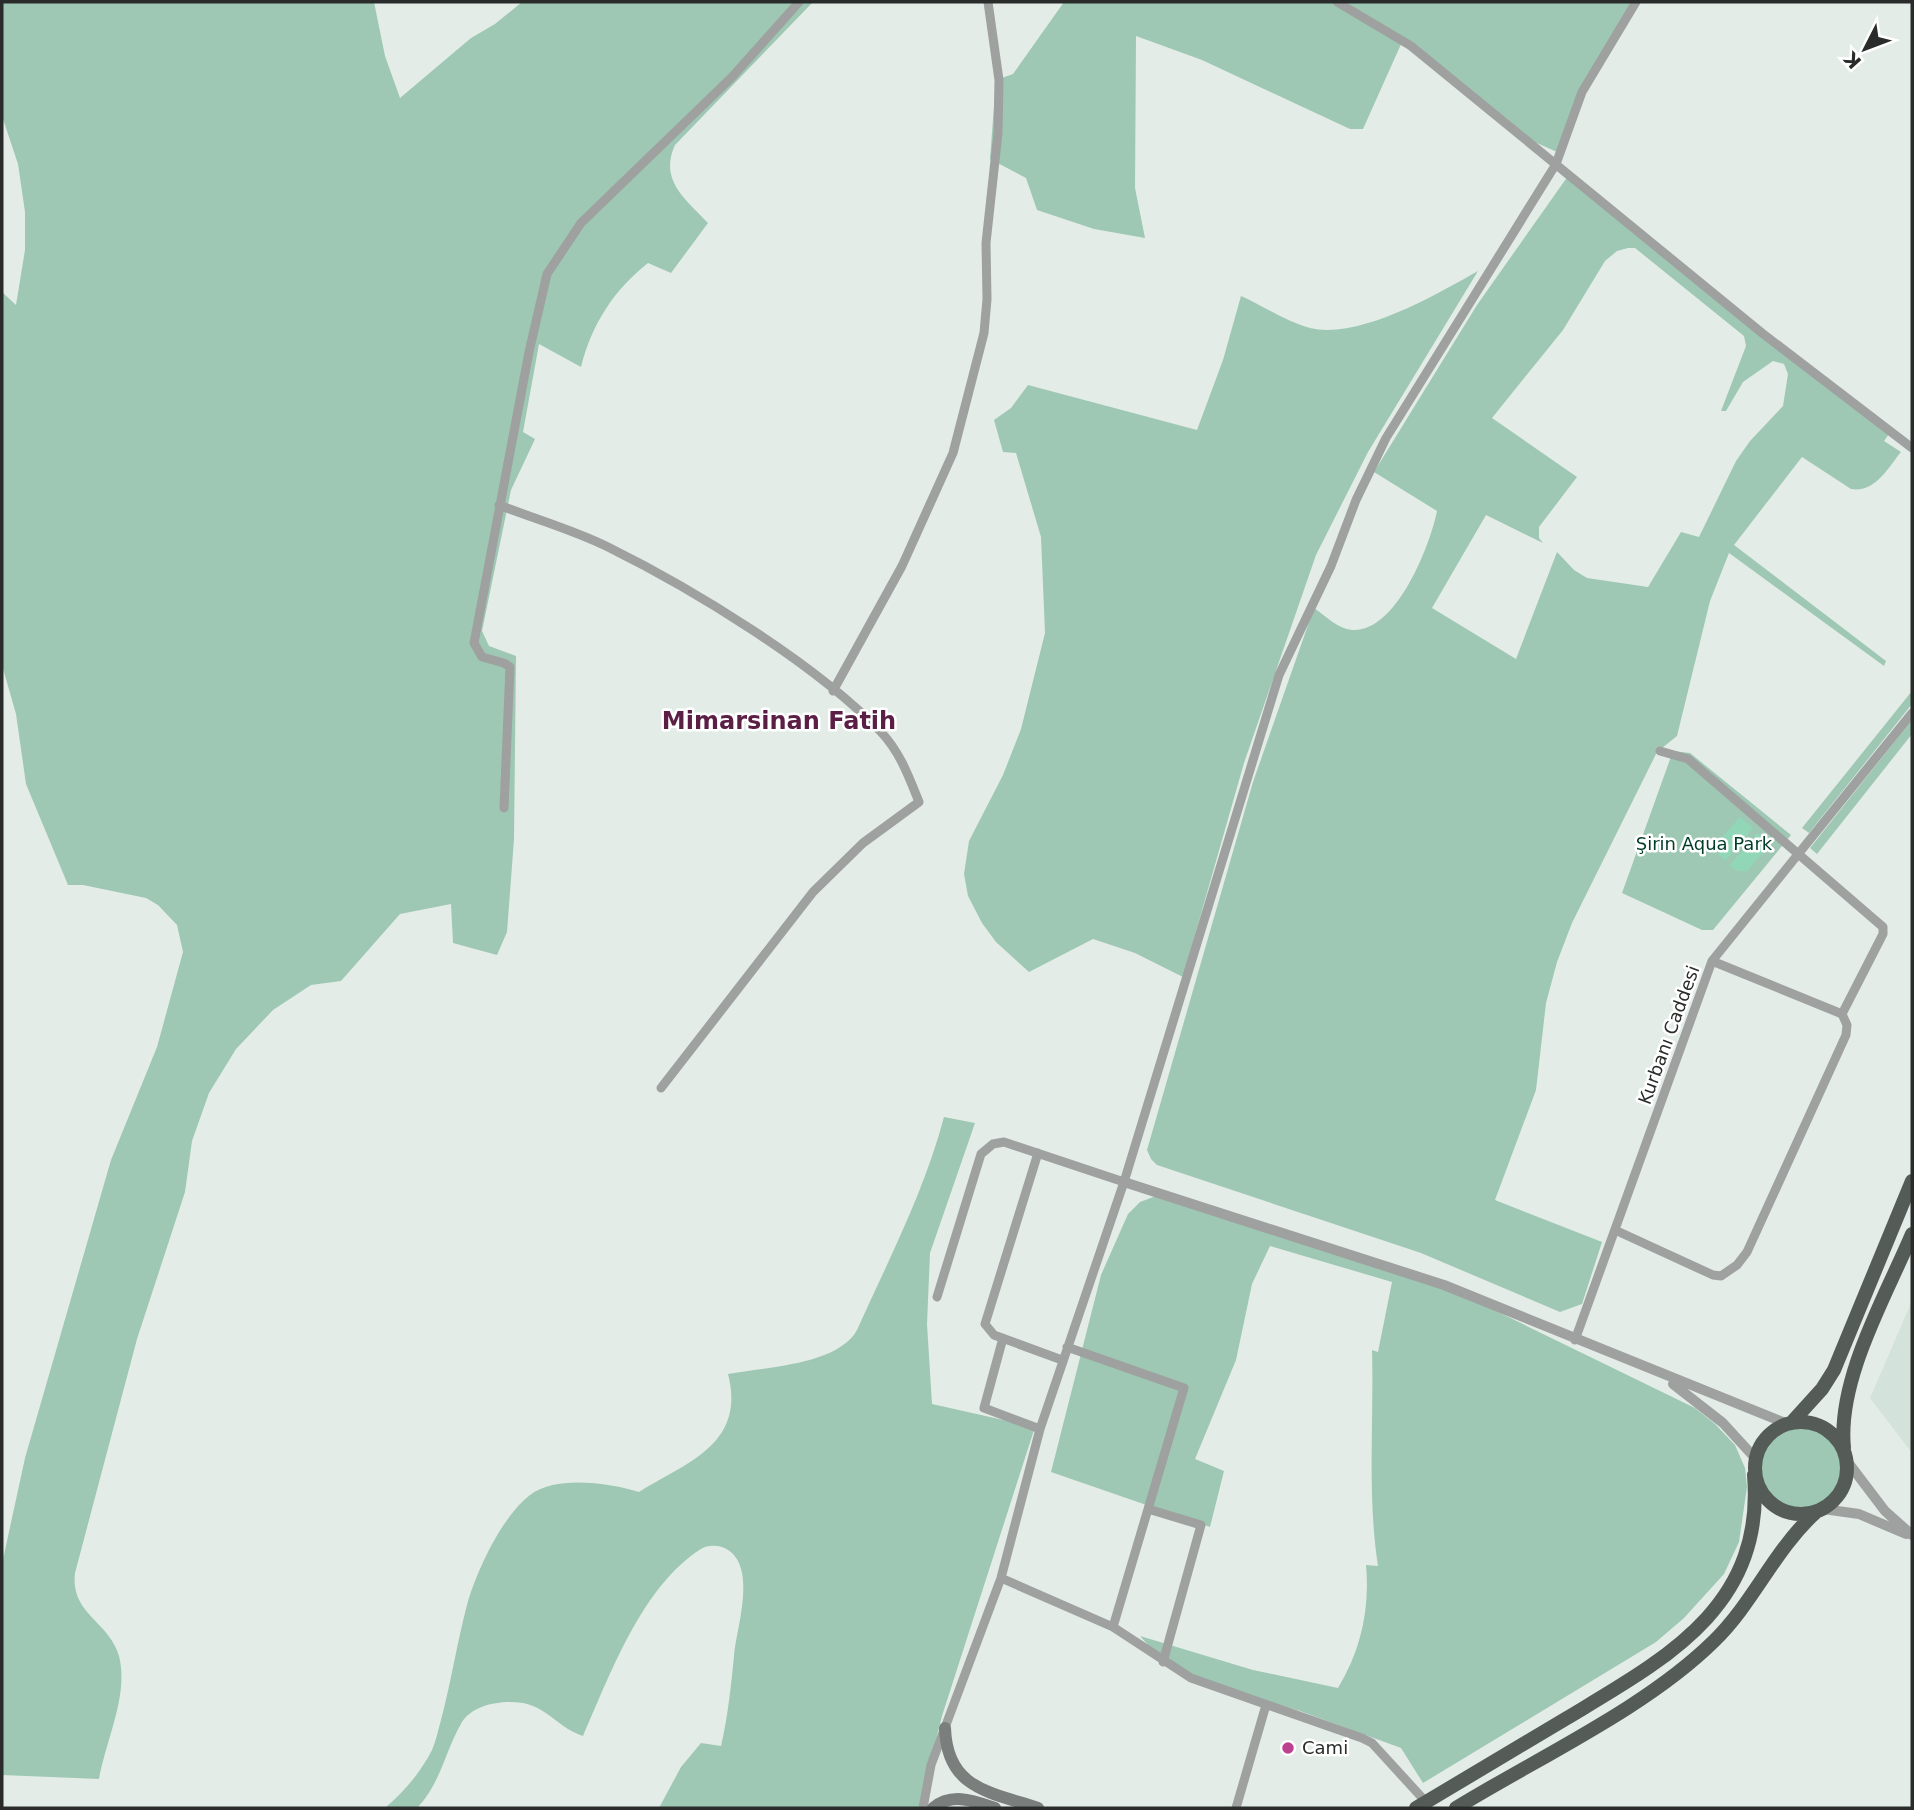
<svg xmlns="http://www.w3.org/2000/svg" width="1914" height="1810" font-family="'DejaVu Sans',sans-serif">
<style>
.built{fill:#d3e2da}
.green{fill:#9ec8b4;fill-rule:evenodd}
.water{fill:#91d6b6}
.lines{fill:none;stroke-linecap:round;stroke-linejoin:round}
.minor{stroke:#9ea19f;stroke-width:9}
.tertiary{stroke:#9ea19f;stroke-width:10}
.secondary{stroke:#7a7e7c;stroke-width:12}
.trunk{stroke:#555c58;stroke-width:14}
.poi-dot{fill:#bc4191;stroke:#fff;stroke-width:2.5}
.labels{text-anchor:middle;stroke-width:5;stroke-linejoin:round;paint-order:stroke}
.park-label{font-size:18px;fill:#003c28;stroke:#fff}
.street-label{font-size:18px;fill:#292c2a;stroke:#fff}
.poi-label{font-size:18px;fill:#292c2a;stroke:#fff;text-anchor:start}
.district-label{font-size:24px;font-weight:bold;fill:#5b1f46;stroke:#fff}
</style>
<rect width="100%" height="100%" fill="#e4ece8"/>
<path class="built" d="M1912,1301V1453L1870,1398Z"/>
<path class="green" d="M2,2H374L385,56L400,98L471,38L495,24L522,2H813L675,145C659,180 685,199 708,223L671,273L648,263C613,291 592,324 581,367L539,344L523,432L535,439L511,490L482,631L489,646L516,656L514,839L507,932L497,955L453,943L451,904L400,914L341,981L311,985L273,1010L236,1049L209,1093L192,1141L185,1192L137,1339L75,1573C70,1614 109,1621 119,1656C129,1695 106,1740 99,1779L2,1775V1564L25,1458L111,1160L157,1047L183,952L177,925L158,905L146,898L83,885H68L26,784L16,714L2,665V292L16,305L25,250V212L18,164L2,116Z
M1064,2H1635L1611,41L1557,152L1508,130L1402,42L1363,129H1350L1202,60L1136,36L1135,188L1145,238L1094,229L1037,210L1026,178L990,159L996,80L1013,74Z
M1568,176L1891,431L1884,441L1901,452C1888,468 1875,493 1851,489L1802,457L1734,545L1886,661L1884,666L1729,553L1710,601L1677,736L1657,752L1572,923L1557,962L1546,1003L1536,1090L1495,1200L1602,1242L1582,1304L1560,1312L1421,1253L1157,1165L1151,1159L1147,1150L1253,782L1314,608C1326,616 1338,629 1352,630C1396,633 1430,546 1437,511L1374,472L1477,305ZM1628,248H1635L1744,336L1746,346L1721,411H1726L1743,382L1773,361L1784,364L1788,374L1783,406L1750,441L1736,461L1699,537L1681,532L1648,587L1587,578L1574,570L1557,552L1516,659L1432,608L1486,515L1543,543L1539,538V527L1577,477L1492,418L1563,330L1605,261L1617,251Z
M1478,271L1368,452L1316,555L1244,763L1183,977L1135,953L1093,939L1029,972L996,942L982,923L968,896L964,874L969,841L1003,775L1021,729L1045,633L1041,537L1016,453L1003,452L994,420L1011,408L1028,385L1197,430L1223,360L1241,296C1263,306 1287,322 1310,328C1359,340 1437,294 1478,271Z
M1912,691V704L1809,833L1802,828Z
M1912,720V734L1817,854L1810,848Z
M1673,751L1690,753L1791,835L1713,930H1702L1622,893Z
M944,1117L975,1123L930,1253L927,1324L932,1404L1035,1427L942,1716L919,1808H659L681,1767L701,1743L721,1746C728,1716 731,1686 734,1656C736,1628 760,1561 722,1547C715,1545 707,1545 701,1549C642,1586 610,1675 583,1736C561,1729 549,1710 527,1704C507,1699 474,1703 462,1722C445,1751 441,1783 417,1808H385C403,1793 421,1772 432,1750C436,1741 438,1730 441,1720C451,1682 457,1643 467,1605C476,1572 502,1516 530,1495C556,1475 610,1483 639,1492C688,1462 746,1444 728,1374C765,1367 838,1365 857,1330C889,1259 924,1192 944,1117Z
M1156,1196L1435,1286L1494,1310L1695,1408L1715,1424L1735,1445L1745,1468L1747,1487L1739,1542L1724,1574L1684,1618L1656,1642L1423,1783L1401,1748L1300,1711L1207,1684L1149,1646L1140,1636L1253,1670L1338,1688C1361,1650 1370,1609 1366,1565L1378,1566C1367,1495 1374,1422 1372,1350L1378,1352L1392,1282L1270,1246L1252,1284L1236,1360L1195,1459L1224,1471L1210,1527L1051,1472L1101,1275L1128,1214L1140,1202Z
M1761 1468a40 40 0 1 1 80 0a40 40 0 1 1-80 0Z"/>
<path class="water" d="M1740,817L1753,828L1725,861L1718,854L1716,844Z
M1757,833L1770,844L1747,871H1737L1729,866Z"/>
<g class="lines">
<path class="minor" d="M1337,2L1411,46L1762,333L1912,448
M499,505C535,519 574,530 608,547C693,589 816,664 881,732C900,752 909,777 919,802L863,843L813,892L661,1088
M833,691L902,566L953,453L984,333L987,299L986,243L998,133L999,80L988,2
M1660,751L1688,759L1883,927V934L1842,1014L1712,961
M504,808L510,667L504,663L482,657L474,643L529,352L547,274L581,223L732,77L799,2
M1038,1153L985,1324L994,1335L1062,1360
M1615,1230L1713,1275L1721,1276L1737,1265L1747,1252L1846,1035L1847,1025L1842,1014
M937,1297L981,1154L993,1144L1004,1142L1124,1182
M1003,1338L984,1408L1040,1429
M1575,1340L1712,961L1912,713
M1067,1347L1184,1388L1113,1627
M1148,1509L1201,1525L1163,1662
M1001,1578L1113,1627L1191,1678L1362,1738L1372,1743L1426,1802
M923,1808L931,1765L1001,1578L1040,1429L1124,1182L1279,675L1331,566L1356,500L1386,438L1556,164L1582,92L1636,2
M1236,1808L1266,1705"/>
<path class="tertiary" d="M1124,1182L1444,1285L1785,1423
M1673,1384L1723,1423L1755,1458
M1847,1461L1885,1511L1912,1535
M1823,1509L1859,1514L1906,1534"/>
<path class="secondary" d="M945,1728C947,1789 990,1792 1038,1808
M933,1808C952,1792 974,1801 995,1808"/>
<path class="trunk" d="M1793,1421L1822,1389L1834,1370L1912,1181
M1755 1468a46 46 0 1 1 92 0a46 46 0 1 1-92 0Z
M1844,1448C1837,1379 1886,1296 1912,1234
M1416,1808C1466,1778 1516,1748 1567,1718C1665,1659 1765,1607 1754,1475
M1456,1808C1539,1757 1646,1708 1714,1641C1754,1602 1774,1550 1816,1512"/>
</g>
<circle class="poi-dot" cx="1288" cy="1748" r="7"/>
<g class="labels">
<g class="park-label">
<text x="1704" y="850">Şirin Aqua Park</text>
</g>
<g class="street-label">
<text transform="translate(1669 1035) rotate(-70)" y="6">Kurbanı Caddesi</text>
</g>
<g class="poi-label">
<text x="1302" y="1754">Cami</text>
</g>
<g class="district-label">
<text x="779" y="729">Mimarsinan Fatih</text>
</g>
</g>
<rect width="1914" height="1810" fill="none" stroke="#292c2a" stroke-width="7"/>
<g transform="translate(1865 49) rotate(228)" stroke="#ffffff" stroke-width="5" paint-order="stroke">
<path d="M0-5L12 26L0 18L-12 26Z" fill="#292c2a"/>
<text y="-10" font-size="19" font-weight="bold" text-anchor="middle" fill="#292c2a">K</text>
</g>
</svg>
